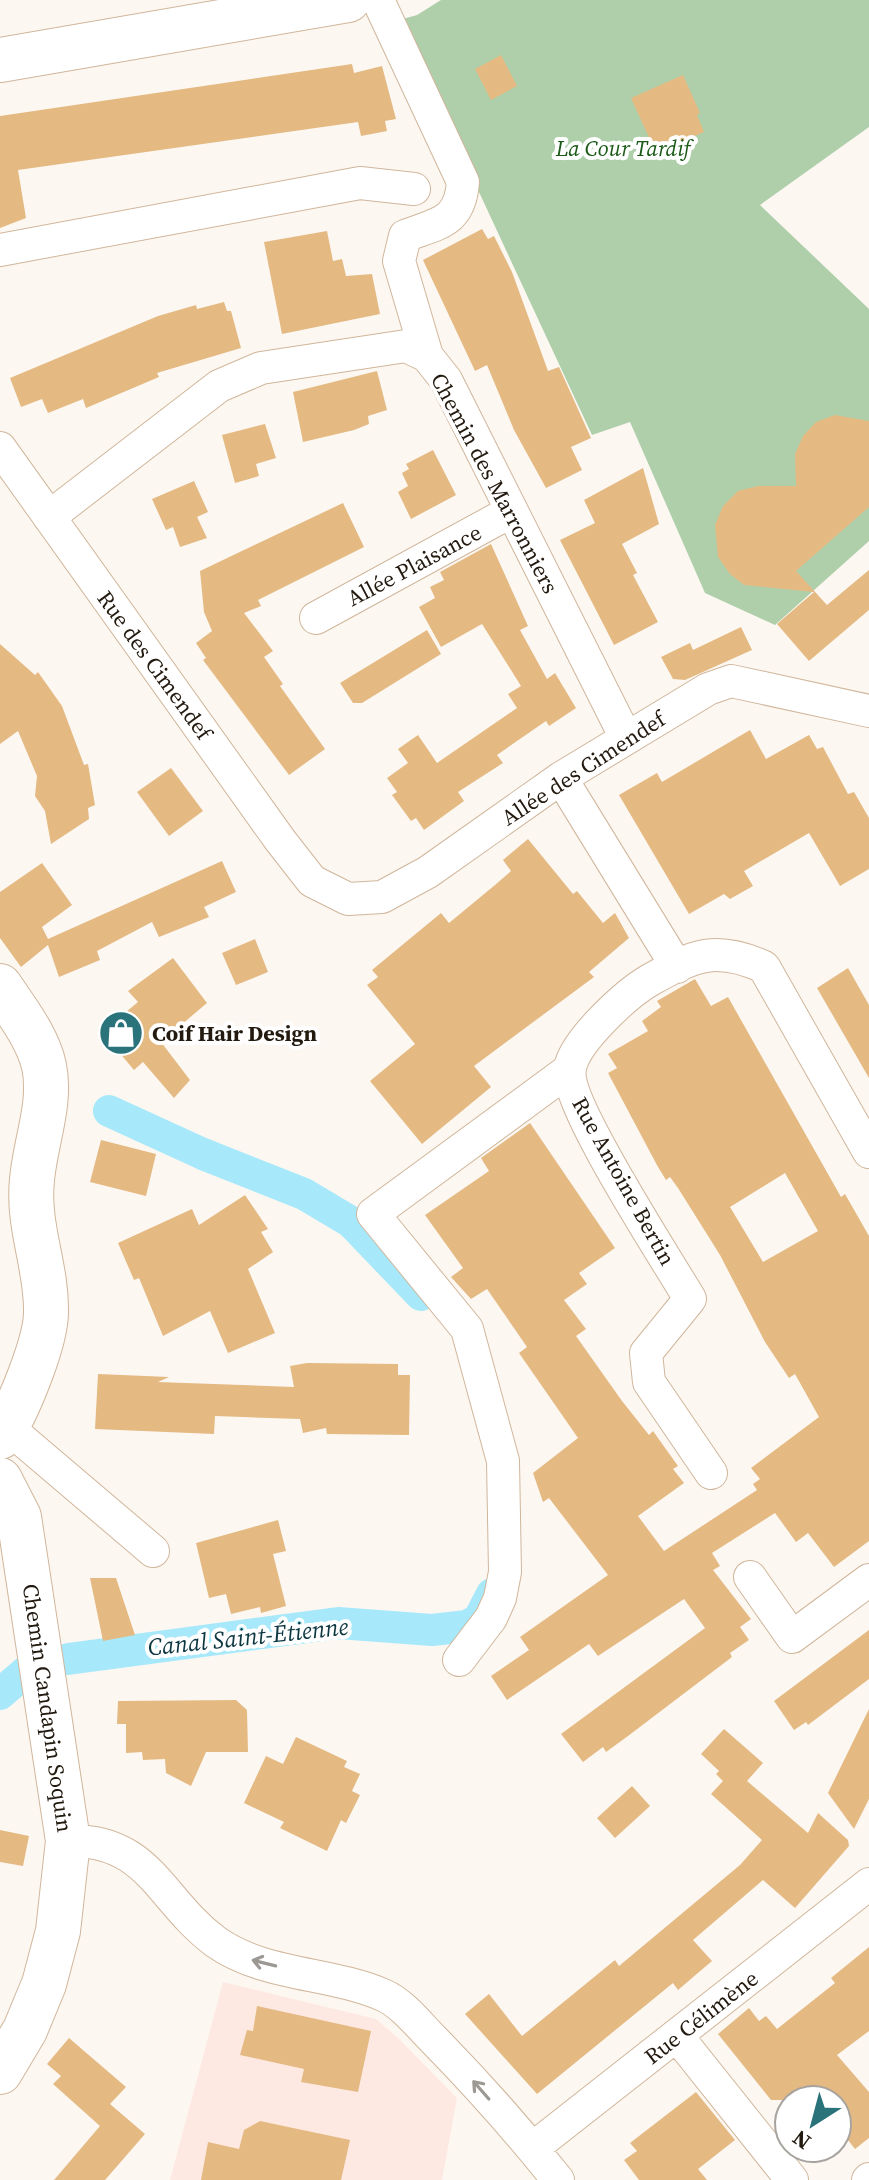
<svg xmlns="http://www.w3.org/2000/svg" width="869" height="2180" font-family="'Source Serif 4',serif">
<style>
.education{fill:#fee9e2}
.green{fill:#aecfaa}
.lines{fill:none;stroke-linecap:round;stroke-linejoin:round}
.canal{stroke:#a7e9fa;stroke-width:32}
.building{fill:#e4ba82;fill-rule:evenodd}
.street-casing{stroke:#d0b69b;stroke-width:34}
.secondary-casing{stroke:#d0b69b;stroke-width:46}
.street{stroke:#fff;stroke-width:32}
.secondary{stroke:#fff;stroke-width:44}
.oneway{stroke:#9c9893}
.labels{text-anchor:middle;stroke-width:8;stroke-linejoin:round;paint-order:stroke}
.park-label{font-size:22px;font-style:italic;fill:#1b5a17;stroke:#fff}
.street-label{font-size:22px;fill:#22190f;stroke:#fff}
.poi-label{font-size:22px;font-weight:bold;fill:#22190f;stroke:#fff;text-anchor:start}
.water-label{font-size:24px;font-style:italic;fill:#0d3740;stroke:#fff}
</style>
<rect width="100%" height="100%" fill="#fdf7f2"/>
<path class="education" d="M223,1982L376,2019L398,2038L457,2098L442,2180H170Z"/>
<path class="green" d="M441,0H869V127L760,205L869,309V541L775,625L705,593L630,422L592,435L399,20L417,15Z"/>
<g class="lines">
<path class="canal" d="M109,1111L203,1154L304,1194L351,1222L421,1295
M68,1659L338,1623L432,1630L467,1626L479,1619L492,1594
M0,1694L29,1669"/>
</g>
<path class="building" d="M501,55L517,86L491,100L475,69Z
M352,64L354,73L382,66L396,119L385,121L387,131L361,136L358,122L18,170L26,218L0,228V116Z
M683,75L700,113L697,115L704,132L656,153L631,98Z
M482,229L488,239L494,236L512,272L548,371L559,367L591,438L571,447L582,470L546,488L514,430L487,365L475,371L423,260Z
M327,231L333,261L342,259L346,276L372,274L380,314L282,334L264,242Z
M224,302L227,311H231L241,348L157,373L159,377L86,408L83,399L48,413L42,399L21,407L10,378L158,316L196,305L197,309Z
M377,371L387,410L368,416L369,424L354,430L303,442L293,392Z
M835,415L869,421V507L796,571L827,605L869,570V610L809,661L777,624L814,592L744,585L730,574L718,557L715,525L723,506L738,491L758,486H796L795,454L803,436L816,422Z
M265,424L276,458L256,464L259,476L235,483L222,435Z
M433,450L456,495L411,519L398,492L408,486L402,473L409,469L406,464Z
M643,468L659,524L622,544L637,573L633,575L658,622L614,645L560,540L595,523L584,500Z
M194,481L208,512L197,517L207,538L180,547L173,527L166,530L152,499Z
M343,503L364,547L258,600L261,606L244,613L273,651L264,657L283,684L280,686L325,749L289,775L203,660L206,658L196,643L212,631L204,612L200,571Z
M491,544L528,626L520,630L547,679L555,673L576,708L549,726L546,721L497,755L503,763L458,792L464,801L424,830L416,818L411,821L392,795L397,792L387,778L408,763L398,749L418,735L437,763L517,708L508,694L521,686L482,624L441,647L419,607L435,598L430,587L444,580L440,572Z
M741,627L752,650L685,680L673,679L661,657L690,643L693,650Z
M427,630L441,654L362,703H353L340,683Z
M0,644L35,675L38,672L62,706L84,765L88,764L95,805L88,808L89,819L51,844L45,811L35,796L37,776L18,731L0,744Z
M750,730L766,759L809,735L817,749L823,747L848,794L854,792L869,818V869L840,886L809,833L744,871L753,886L730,899L724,894L689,914L619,795L657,773L662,782Z
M171,768L203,811L169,836L137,792Z
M528,839L573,894L577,891L603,923L615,913L629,938L589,972L594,977L474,1066L491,1087L422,1144L370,1081L415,1044L367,985L378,977L372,970L441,913L449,923L495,885L511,871L503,860Z
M222,861L236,892L204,907L209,917L159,937L152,922L97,951L100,960L59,977L48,945L21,967L0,938V892L42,863L72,905L42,927L48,939Z
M255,939L268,972L236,985L222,953Z
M173,958L207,1003L161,1042L190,1080L174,1098L143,1062L134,1070L102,1032L138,1002L128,991Z
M848,968L869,1005V1078L817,988Z
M695,979L711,1006L728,997L841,1197L845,1194L869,1236V1541L834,1567L808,1533L796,1542L775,1513L712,1553L720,1566L713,1570L751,1619L740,1627L749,1640L730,1653L732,1657L628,1736L606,1752L603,1747L583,1762L561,1734L705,1628L684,1599L598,1656L589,1644L507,1700L491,1676L529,1650L520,1637L608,1575L549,1498L543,1502L533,1473L578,1438L519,1353L527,1347L487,1289L471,1299L451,1277L463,1268L425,1215L489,1171L481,1158L530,1123L615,1248L579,1273L587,1284L564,1300L586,1329L576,1336L622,1401L649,1435L653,1431L678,1466L673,1469L684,1483L638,1516L664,1551L757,1490L753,1484L760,1479L751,1468L819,1417L795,1374L789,1378L765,1342L720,1255L678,1188L670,1177L666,1180L658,1167L608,1073L617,1068L608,1054L648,1031L642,1021L661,1007L657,1001ZM785,1173L818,1231L763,1262L730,1207Z
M101,1140L156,1154L146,1196L90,1182Z
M245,1195L268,1229L261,1232L273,1252L248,1269L275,1333L228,1353L210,1311L163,1336L139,1278L134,1280L118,1243L192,1209L199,1225Z
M307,1363L398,1364V1375H410L409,1435L327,1434L326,1428L303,1433L300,1419L215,1416L214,1434L95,1429L98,1374L169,1377L158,1382L294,1387L290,1366Z
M278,1520L286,1551L273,1554L286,1606L261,1613L260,1607L231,1614L226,1594L209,1598L196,1543Z
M90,1578H116L135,1635L103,1641Z
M869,1630V1679L808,1725L806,1722L794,1730L774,1701Z
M236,1700L247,1710L248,1752H206L191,1786L166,1773L165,1759L143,1760L142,1752L126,1753V1724H117L118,1701Z
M869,1709V1799L854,1829L828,1793Z
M724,1729L763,1763L747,1781L808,1833L818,1813L848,1840L849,1846L795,1908L763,1880L693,1940L712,1961L678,1990L673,1983L537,2094L465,2014L489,1994L522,2036L615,1960L619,1966L740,1865L762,1840L711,1794L723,1781L716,1774L719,1771L701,1754Z
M296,1737L347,1761L344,1767L360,1774L352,1791L360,1795L346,1823L341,1820L327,1851L280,1828L284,1822L244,1803L266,1756L283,1764Z
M632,1786L650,1806L615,1838L597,1818Z
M0,1830L29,1836L23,1866L0,1862Z
M869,1947V2031L837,2055L869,2092V2138L855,2149L837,2126V2100H771L718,2034L749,2008L759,2021L766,2016L777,2029L835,1983L831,1978Z
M257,2006L371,2031L358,2092L301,2082L304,2069L240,2055L247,2030L253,2031Z
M69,2038L126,2087L110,2104L145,2134L105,2180H54L100,2126L53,2084L61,2076L47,2064Z
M696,2092L735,2140L698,2169L707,2180H639L624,2160L637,2151L630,2143Z
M260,2121L350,2140L341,2180H201L208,2142L239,2149L244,2130Z"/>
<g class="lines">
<g class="street-casing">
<path id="street" d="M378,0L463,182C460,223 438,223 405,236L399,261L427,356
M0,250L360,183L414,189
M0,448L280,840L312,881L348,899L382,897L428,872L561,778L708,689L731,681L869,711
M49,517L219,386L261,368L406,346L427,356L446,380L626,738
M316,618L512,511
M561,778L677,967
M7,1427L153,1551
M711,1473L649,1382L646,1353L690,1299C668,1261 563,1102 570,1068C575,1041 626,994 650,980C695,955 716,945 764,967L869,1152
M750,1577L792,1637L869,1580
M459,1660L491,1618L500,1598L505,1572L503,1461L467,1329L373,1214L569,1070
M68,1841C150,1839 159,1900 216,1942C264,1976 330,1972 383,1995C402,2003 419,2025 433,2039C477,2084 519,2131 558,2180
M677,2036L792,2180
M533,2148L869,1884
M868,2180L869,2179"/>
</g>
<g class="secondary-casing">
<path id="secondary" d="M0,60L348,0
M0,986C16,1010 38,1038 44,1066C52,1103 35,1143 32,1180C27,1226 47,1267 46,1312C46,1342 17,1413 0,1437
M0,1480L19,1517L68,1841L58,1931L44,1984L25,2030L0,2072"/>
</g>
<use href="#street" class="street"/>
<use href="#secondary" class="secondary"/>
</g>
<defs><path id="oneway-shaft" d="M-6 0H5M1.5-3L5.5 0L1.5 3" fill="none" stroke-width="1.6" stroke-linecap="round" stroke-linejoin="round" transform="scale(2)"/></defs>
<g class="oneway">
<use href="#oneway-shaft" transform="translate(264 1963) rotate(-166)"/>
<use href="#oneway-shaft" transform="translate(481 2090) rotate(-131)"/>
</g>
<defs>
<g id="shop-disc" transform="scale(2.3)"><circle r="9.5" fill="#2a737b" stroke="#fff"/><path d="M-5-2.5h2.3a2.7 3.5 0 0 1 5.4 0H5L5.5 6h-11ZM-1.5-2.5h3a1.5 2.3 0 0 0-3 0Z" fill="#fff"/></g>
</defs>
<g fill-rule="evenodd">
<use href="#shop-disc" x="121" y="1033"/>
</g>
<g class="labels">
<g class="park-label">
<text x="623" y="156">La Cour Tardif</text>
</g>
<g class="street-label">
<text transform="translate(495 483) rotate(62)" y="8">Chemin des Marronniers</text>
<text transform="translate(414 565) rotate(-28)" y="8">Allée Plaisance</text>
<text transform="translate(155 665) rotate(54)" y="8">Rue des Cimendef</text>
<text transform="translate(583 768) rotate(-33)" y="8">Allée des Cimendef</text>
<text transform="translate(624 1181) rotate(61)" y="8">Rue Antoine Bertin</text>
<text transform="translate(48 1708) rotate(82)" y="8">Chemin Candapin Soquin</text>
<text transform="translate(701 2017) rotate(-38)" y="8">Rue Célimène</text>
</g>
<g class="poi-label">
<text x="152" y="1041">Coif Hair Design</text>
</g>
<g class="water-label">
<text transform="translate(248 1637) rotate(-6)" y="8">Canal Saint-Étienne</text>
</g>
</g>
<g transform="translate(813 2124) rotate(216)"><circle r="38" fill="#ffffff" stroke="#a7a39f" stroke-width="2"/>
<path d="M0-6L14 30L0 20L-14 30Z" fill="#2a737b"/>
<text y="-12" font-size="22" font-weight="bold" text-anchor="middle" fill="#22190f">N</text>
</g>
</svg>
